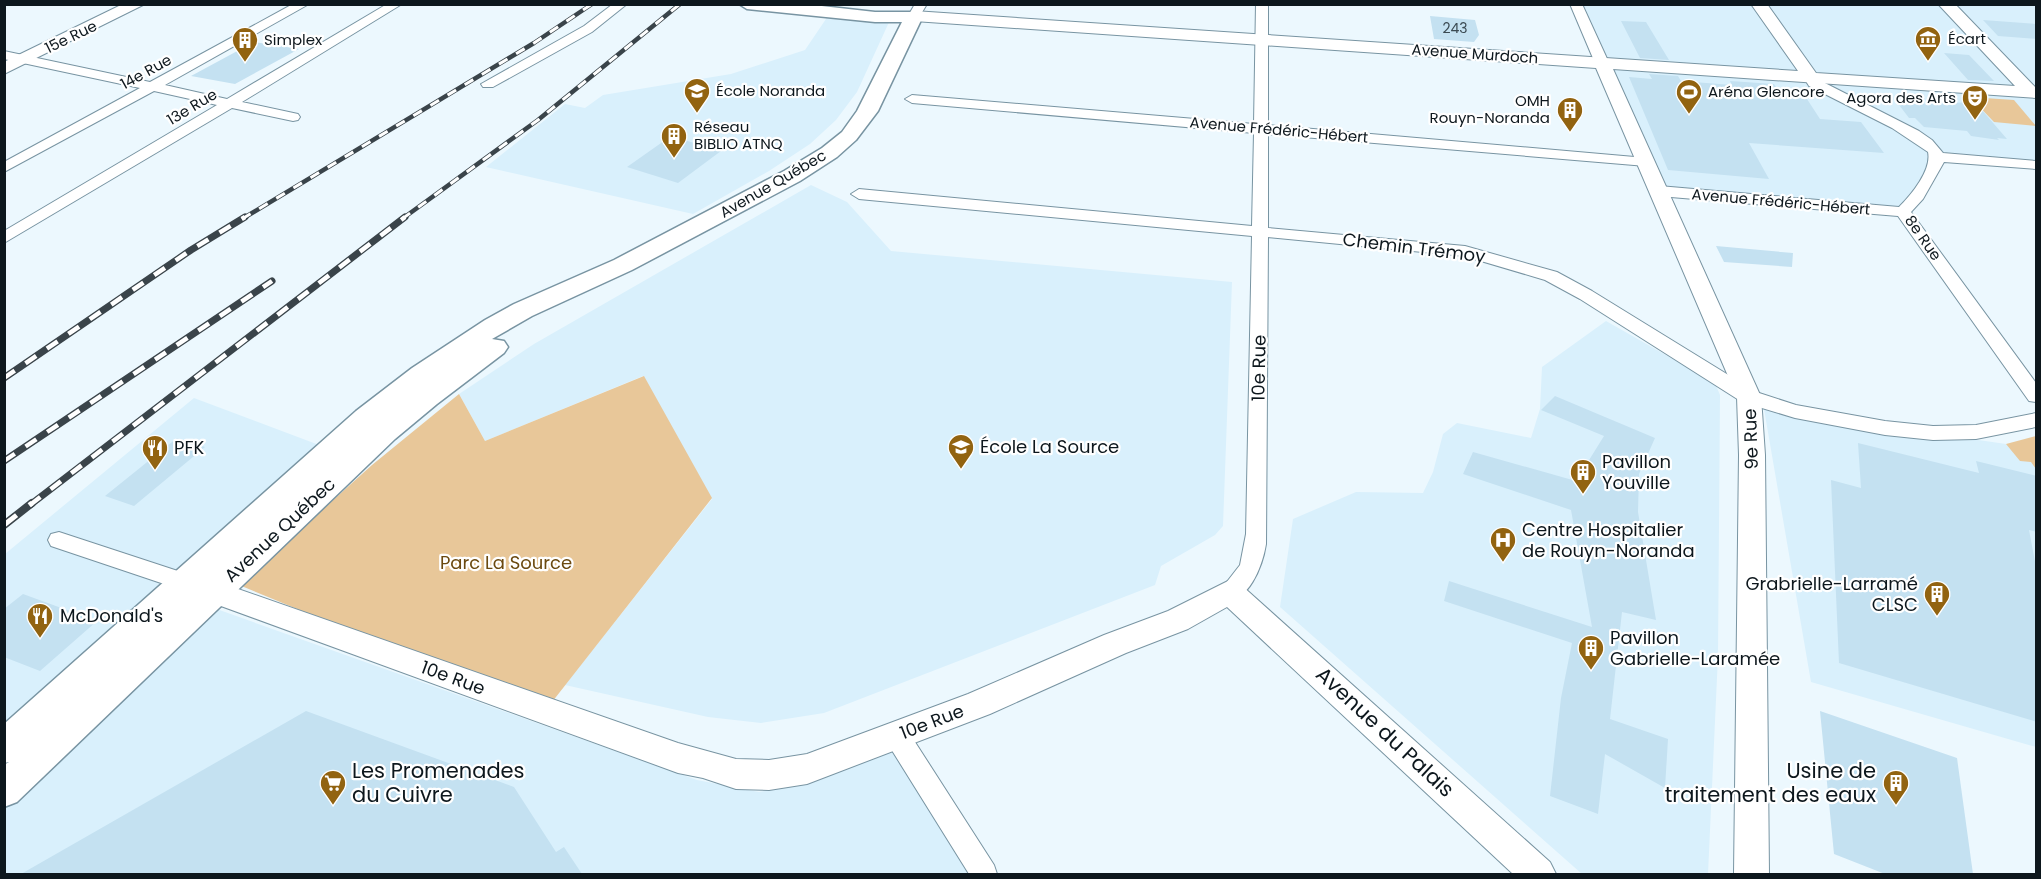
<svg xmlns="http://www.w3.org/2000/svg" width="2041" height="879" font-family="Poppins,sans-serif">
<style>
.built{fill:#d9f0fc}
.green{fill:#e8c799}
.building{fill:#c4e1f1}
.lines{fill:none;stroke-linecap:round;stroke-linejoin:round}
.minor-casing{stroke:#7894a2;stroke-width:2}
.tertiary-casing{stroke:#7894a2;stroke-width:2}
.secondary-casing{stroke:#7894a2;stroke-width:3}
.minor{fill:#fff;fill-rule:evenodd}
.tertiary{fill:#fff;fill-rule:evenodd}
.secondary{fill:#fff;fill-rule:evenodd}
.rail-far2-casing{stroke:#3a444a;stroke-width:4.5}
.rail-far1-casing{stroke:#3a444a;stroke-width:7}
.rail-casing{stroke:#3a444a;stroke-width:8}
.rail-far2{stroke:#fff;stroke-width:3;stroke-dasharray:10;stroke-linecap:butt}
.rail-far1{stroke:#fff;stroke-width:4.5;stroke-dasharray:13;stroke-linecap:butt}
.rail{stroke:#fff;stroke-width:5;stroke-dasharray:16;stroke-linecap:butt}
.labels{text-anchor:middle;stroke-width:4.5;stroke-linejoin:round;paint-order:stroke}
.far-number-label{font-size:14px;fill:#3b4a52}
.far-street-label{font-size:15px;fill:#0d171d;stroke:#fff}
.far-poi-label{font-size:15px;fill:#0d171d;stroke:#fff;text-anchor:start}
.street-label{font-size:18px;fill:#0d171d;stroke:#fff}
.poi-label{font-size:18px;fill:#0d171d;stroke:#fff;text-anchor:start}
.park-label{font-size:18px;fill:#6b490f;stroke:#fff}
.near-street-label{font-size:21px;fill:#0d171d;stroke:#fff}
.near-poi-label{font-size:21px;fill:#0d171d;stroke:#fff;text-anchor:start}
</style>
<rect width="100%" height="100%" fill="#ecf8fe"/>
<path class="built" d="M1576,5H2036V165L1937,157L1903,212L1659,191Z
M828,16L890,20L857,92L836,120L810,144L769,171L693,214L486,167L565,104L585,108L603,95L731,74L805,50Z
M811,185L847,202L891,251L1232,282L1223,526L1215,535L1161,566L1155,585L824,713L761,723L708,717L565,685L712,499L643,376L485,441L459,394L534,344Z
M1606,321L1715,383L1720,395L1718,656L1708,874H1582L1280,607L1293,519L1356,492L1423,493L1433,472L1443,434L1457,423L1531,438L1540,409L1542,367Z
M194,398L319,445L163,590L697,780L759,792L807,783L897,736L984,874H5V554Z
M1764,409L2006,444L2036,465V747L1811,682Z"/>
<path class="green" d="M1970,97L2014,100L2036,126L1994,122Z
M644,376L712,498L545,711L239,585L372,465L459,394L485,441Z
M2036,436V469L2031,462L2020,461L2006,444Z"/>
<path class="building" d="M1430,16L1475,20L1479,35L1474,42L1434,39Z
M1983,20L2037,24V39L1998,36Z
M1621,21L1646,22L1669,60L1640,58Z
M254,42L299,49L235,84L191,76Z
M1944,53L1969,55L1994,81L1968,80Z
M1649,74L1678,76L1681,81L1732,85L1730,81L1774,84L1778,90L1788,92L1792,98L1807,99L1820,119L1861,122L1884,153L1749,143L1769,179L1668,170L1629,77L1652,79Z
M1896,101L1929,104L1975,102L2007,139L1997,138L1999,140L1971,136L1967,131L1924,127L1915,118H1909Z
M671,136L721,151L678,183L627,167Z
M1716,246L1793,253L1792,267L1724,262Z
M1555,396L1655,438L1639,474L1638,512L1656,620L1622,612L1610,719L1668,739L1665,788L1605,754L1598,814L1550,796L1561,698L1572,643L1444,601L1449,581L1592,627L1571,510L1463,474L1473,452L1576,481L1604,436L1541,410Z
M177,438L205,447L134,506L105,496Z
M1858,443L1979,473L1976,461L2037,476V532L2029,530L2037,572V722L1839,663L1831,480L1861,488Z
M23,594L97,621L40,671L4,657V609Z
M306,711L514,787L556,852L564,847L582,874H21Z
M1820,711L1957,758L1973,874H1885L1834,854Z"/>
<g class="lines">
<g class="minor-casing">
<path id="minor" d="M293,4H309L165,85L227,99L387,4H402L242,102L298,114L300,117L298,120L293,121L232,108L4,243V231L217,105L154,91L4,172V162L140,88L4,59V51L150,82Z
M613,4H627L592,32L493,87H483L481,84L584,26Z
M915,4H927L918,19L914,20L908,16Z
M1256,4H1268V125L1646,158L1653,162L1646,166L1268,134V228L1465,246L1557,272L1592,291L1756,392L1796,405L1885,421L1933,426L1976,425L2036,413V427L1976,439L1933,440L1885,435L1795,418L1742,402L1580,299L1545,280L1464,256L1268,237L1266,544C1263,564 1248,607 1222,598L1219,592L1240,565L1246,534L1252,236L859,199L851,194L859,189L1252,226L1254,133L912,103L905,99L912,95L1254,124Z
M1570,4H1582L1609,63L1607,66L1602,67L1595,63Z
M1811,74L1816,75L1819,80L1919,131L1932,140L1943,153L2036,161V169L1944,162L1923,199L1911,212L2036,383V402L2029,401L1898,216L1659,196L1651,191L1659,186L1899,207C1911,195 1932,170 1928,152L1892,128L1809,86L1804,78Z
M59,532L193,576L196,582L193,588L185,591L51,546L48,540L51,534Z
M897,725L906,728L994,865L997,874H969L888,744L885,736L888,728Z"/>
</g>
<g class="tertiary-casing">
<path id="tertiary" d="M123,4H145L4,74V62Z
M1751,4H1767L1816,73L2015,86L1938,4H1955L2036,88V98L1613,69L1761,397L1765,455L1769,874H1734L1739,455L1737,397L1596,68L914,21L906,16L914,11L1798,71Z
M198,575L678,743L736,759L769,760L807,754L968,694L1104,635L1168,611L1230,580L1240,584L1550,862L1556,874H1513L1227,607L1188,629L1126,653L990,714L807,784L769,790L736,789L703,778L678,773L188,594L184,586L188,578Z"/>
</g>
<g class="secondary-casing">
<path id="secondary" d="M739,4H804L875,12H920L923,16L878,111L856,140L837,157L800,181L632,270L532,316L492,339L504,341L508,347L504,353L437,404L395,439L17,802L4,807V765L9,762L4,763V724L356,411L412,368L485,320L514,304L614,260L784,171L822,148L842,132L857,111L902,22H875L747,9Z"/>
</g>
<use href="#minor" class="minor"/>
<use href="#tertiary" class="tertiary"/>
<use href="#secondary" class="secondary"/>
<g class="rail-far2-casing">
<path id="rail-far2" d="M242,219L534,43L592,4
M402,219L538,120L680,4"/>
</g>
<g class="rail-far1-casing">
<path id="rail-far1" d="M4,378L191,250L245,217
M4,461L272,281
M30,505L405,217"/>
</g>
<g class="rail-casing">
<path id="rail" d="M4,525L32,503"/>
</g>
<use href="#rail-far2" class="rail-far2"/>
<use href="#rail-far1" class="rail-far1"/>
<use href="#rail" class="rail"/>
</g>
<defs>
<g id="museum-pin" transform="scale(1.35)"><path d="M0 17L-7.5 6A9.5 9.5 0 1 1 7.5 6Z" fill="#926310" stroke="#fff"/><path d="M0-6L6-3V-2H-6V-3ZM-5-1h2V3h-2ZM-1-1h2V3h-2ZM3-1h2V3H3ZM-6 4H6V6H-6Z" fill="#fff"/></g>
<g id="building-pin" transform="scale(1.35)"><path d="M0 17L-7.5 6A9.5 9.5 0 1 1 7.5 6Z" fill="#926310" stroke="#fff"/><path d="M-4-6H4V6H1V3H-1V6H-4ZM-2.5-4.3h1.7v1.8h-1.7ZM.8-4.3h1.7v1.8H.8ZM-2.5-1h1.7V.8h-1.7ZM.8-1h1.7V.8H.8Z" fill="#fff"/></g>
<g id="school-pin" transform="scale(1.35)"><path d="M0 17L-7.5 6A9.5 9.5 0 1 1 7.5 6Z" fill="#926310" stroke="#fff"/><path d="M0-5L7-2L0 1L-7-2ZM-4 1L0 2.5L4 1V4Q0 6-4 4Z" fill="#fff"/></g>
<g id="stadium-pin" transform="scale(1.35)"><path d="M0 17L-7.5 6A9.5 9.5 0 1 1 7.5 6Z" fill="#926310" stroke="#fff"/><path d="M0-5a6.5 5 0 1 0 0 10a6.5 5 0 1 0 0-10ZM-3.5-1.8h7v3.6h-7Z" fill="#fff"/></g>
<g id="theatre-pin" transform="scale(1.35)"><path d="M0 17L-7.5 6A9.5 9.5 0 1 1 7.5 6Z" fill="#926310" stroke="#fff"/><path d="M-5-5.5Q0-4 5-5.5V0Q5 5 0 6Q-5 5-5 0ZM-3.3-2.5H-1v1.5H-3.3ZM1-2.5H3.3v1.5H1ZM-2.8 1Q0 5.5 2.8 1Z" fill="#fff"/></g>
<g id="restaurant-pin" transform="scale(1.35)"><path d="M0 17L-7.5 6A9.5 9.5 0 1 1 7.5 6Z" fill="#926310" stroke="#fff"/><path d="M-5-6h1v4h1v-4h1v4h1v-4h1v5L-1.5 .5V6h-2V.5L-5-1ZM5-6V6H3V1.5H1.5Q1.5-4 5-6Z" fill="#fff"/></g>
<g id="hospital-pin" transform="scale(1.35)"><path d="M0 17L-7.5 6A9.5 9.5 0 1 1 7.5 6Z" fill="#926310" stroke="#fff"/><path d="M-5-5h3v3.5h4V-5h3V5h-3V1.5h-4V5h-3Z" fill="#fff"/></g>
<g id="supermarket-pin" transform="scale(1.35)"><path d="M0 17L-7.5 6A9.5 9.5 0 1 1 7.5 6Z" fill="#926310" stroke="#fff"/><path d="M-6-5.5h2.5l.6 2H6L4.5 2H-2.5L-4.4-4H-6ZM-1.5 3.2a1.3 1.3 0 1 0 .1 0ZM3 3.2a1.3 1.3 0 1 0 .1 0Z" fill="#fff"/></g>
</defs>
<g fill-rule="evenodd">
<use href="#museum-pin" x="1928" y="39"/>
<use href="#building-pin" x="245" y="40"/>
<use href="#school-pin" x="697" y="91"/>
<use href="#stadium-pin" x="1689" y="92"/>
<use href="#theatre-pin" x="1975" y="98"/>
<use href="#building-pin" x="1570" y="110"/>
<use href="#building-pin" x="674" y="136"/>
<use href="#school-pin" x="961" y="447"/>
<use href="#restaurant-pin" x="155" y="448"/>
<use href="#building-pin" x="1583" y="472"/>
<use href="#hospital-pin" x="1503" y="540"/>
<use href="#building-pin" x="1937" y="594"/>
<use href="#restaurant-pin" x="40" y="616"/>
<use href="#building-pin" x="1591" y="648"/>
<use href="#supermarket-pin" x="333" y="783"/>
<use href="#building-pin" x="1896" y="783"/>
</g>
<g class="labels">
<g class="far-number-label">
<text x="1455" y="33">243</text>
</g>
<g class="far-street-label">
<text transform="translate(71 37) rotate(-26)" y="5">15e Rue</text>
<text transform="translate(1475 54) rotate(4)" y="5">Avenue Murdoch</text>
<text transform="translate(146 72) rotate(-29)" y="5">14e Rue</text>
<text transform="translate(192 107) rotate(-31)" y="5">13e Rue</text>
<text transform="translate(1279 130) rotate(5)" y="5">Avenue Frédéric-Hébert</text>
<text transform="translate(773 184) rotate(-30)" y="5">Avenue Québec</text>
<text transform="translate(1781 202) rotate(5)" y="5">Avenue Frédéric-Hébert</text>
<text transform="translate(1923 238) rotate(55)" y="5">8e Rue</text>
</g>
<g class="far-poi-label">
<text x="1948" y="44">Écart</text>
<text x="264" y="45">Simplex</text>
<text x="716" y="96">École Noranda</text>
<text x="1708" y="97">Aréna Glencore</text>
<text x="1956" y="103" text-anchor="end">Agora des Arts</text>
<text x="1550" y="106" text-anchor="end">OMH<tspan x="1550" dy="17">Rouyn-Noranda</tspan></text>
<text x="694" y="132">Réseau<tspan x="694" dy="17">BIBLIO ATNQ</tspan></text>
</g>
<g class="street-label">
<text transform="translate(1414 248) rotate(7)" y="6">Chemin Trémoy</text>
<text transform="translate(1259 368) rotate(-89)" y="6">10e Rue</text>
<text transform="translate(1751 439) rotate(-92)" y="6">9e Rue</text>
<text transform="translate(280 530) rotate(-43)" y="6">Avenue Québec</text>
<text transform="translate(453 678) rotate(20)" y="6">10e Rue</text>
<text transform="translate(932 722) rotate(-21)" y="6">10e Rue</text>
</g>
<g class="poi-label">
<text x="980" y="453">École La Source</text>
<text x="174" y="454">PFK</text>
<text x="1602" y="468">Pavillon<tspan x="1602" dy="21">Youville</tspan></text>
<text x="1522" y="536">Centre Hospitalier<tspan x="1522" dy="21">de Rouyn-Noranda</tspan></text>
<text x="1918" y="590" text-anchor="end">Grabrielle-Larramé<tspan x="1918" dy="21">CLSC</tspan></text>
<text x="60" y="622">McDonald's</text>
<text x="1610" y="644">Pavillon<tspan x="1610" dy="21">Gabrielle-Laramée</tspan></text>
</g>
<g class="park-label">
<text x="506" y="569">Parc La Source</text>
</g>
<g class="near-street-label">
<text transform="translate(1385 732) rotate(43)" y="7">Avenue du Palais</text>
</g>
<g class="near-poi-label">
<text x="352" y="778">Les Promenades<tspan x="352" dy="24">du Cuivre</tspan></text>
<text x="1876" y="778" text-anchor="end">Usine de<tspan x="1876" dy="24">traitement des eaux</tspan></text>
</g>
</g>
<rect width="2041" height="879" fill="none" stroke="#0d171d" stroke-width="12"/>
</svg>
